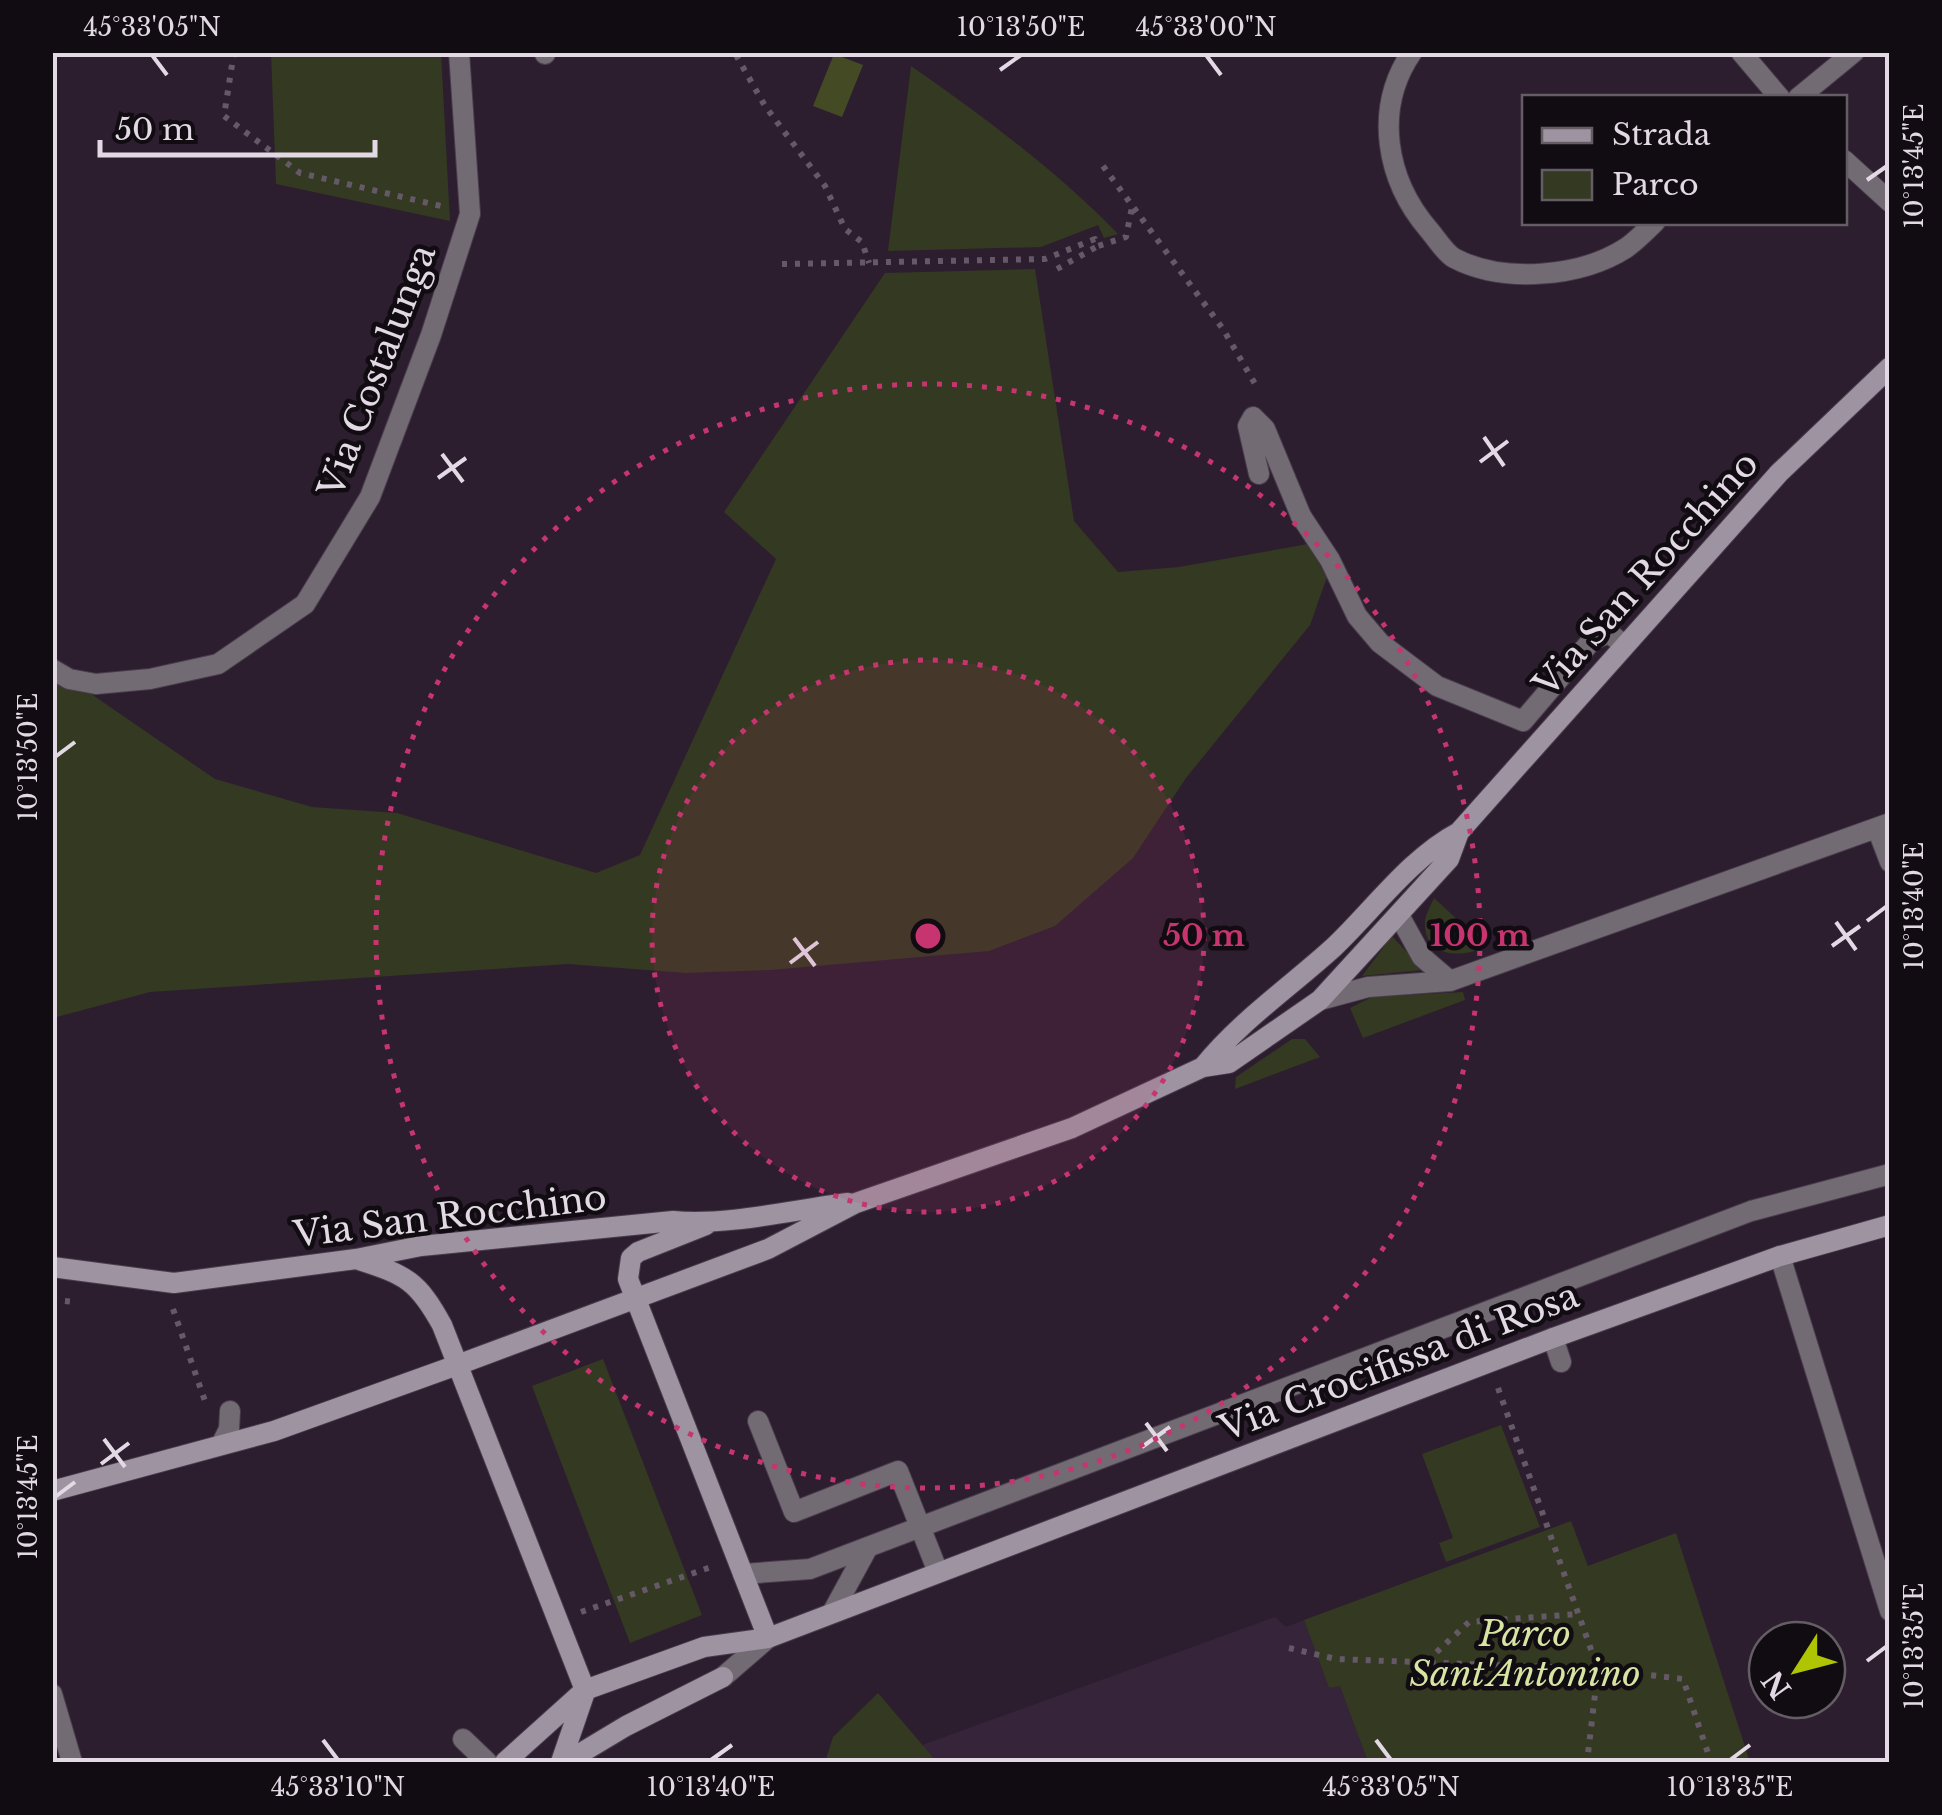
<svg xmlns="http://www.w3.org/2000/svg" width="1942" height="1815" font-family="'Libre Baskerville',serif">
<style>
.built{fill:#36243b}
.green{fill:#343921}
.water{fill:#444b24}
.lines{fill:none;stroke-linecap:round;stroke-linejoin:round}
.lane-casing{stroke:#493c4c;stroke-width:22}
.street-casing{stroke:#493c4c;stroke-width:22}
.secondary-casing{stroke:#493c4c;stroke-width:22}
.path{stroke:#655968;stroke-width:6;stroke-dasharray:5 8;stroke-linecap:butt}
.lane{stroke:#726b74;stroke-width:20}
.street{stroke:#726b74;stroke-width:20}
.secondary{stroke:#9e93a1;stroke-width:20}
.ticks{fill:none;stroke:#e2d9e4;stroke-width:4}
.ring{fill:none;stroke:#c73570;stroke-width:5;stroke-dasharray:5 10}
.labels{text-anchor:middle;stroke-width:9;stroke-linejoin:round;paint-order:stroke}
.street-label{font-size:35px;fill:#e2d9e4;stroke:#110b12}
.park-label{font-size:35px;font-style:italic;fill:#d8e5a2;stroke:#110b12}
.centre{fill:#c73570;stroke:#110b12;stroke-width:5}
.ring-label{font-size:30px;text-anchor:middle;font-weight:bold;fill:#c73570;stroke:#110b12;stroke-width:9;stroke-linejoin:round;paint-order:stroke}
.neatline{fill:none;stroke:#e2d9e4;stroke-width:4}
.ticks-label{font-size:25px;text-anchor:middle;fill:#e2d9e4}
</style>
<rect width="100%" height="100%" fill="#2c1e2f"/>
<path class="built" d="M1275,1617L1286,1627L1304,1620L1329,1688L1340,1685L1368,1762H937L922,1745Z"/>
<path class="green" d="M271,53H441L450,221L276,184Z
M911,66C984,117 1056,170 1118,234L1104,238L1098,225L1041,247L888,251Z
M1035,269L1074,521L1118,572L1179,567L1308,544L1327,577L1310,625L1186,778L1133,858L1055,926L989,951L771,970L686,973L568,964L150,992L53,1018V656L77,674L94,696L215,779L312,807L397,813L596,873L640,855L776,559L724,512L885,273Z
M1434,898L1486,946C1464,959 1423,958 1425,922C1425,915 1431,905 1434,898Z
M1392,936L1423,970L1362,976Z
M1463,992L1465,1000L1363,1038L1350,1008L1372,997Z
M1292,1039H1305L1320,1057L1235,1089L1236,1077Z
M603,1359L702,1615L630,1643L532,1386Z
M1501,1425L1540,1527L1446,1562L1439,1543L1453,1538L1422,1454Z
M1571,1521L1588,1566L1676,1533L1750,1762H1368L1340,1686L1329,1688L1304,1620Z
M878,1693L937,1762H825L833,1737Z"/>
<path class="water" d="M834,54L863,65L842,117L813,106Z"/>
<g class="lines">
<g class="lane-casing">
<path id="lane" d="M545,54V52
M1259,474L1248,426L1253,417L1265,429L1301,516
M1553,1338L1561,1362
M758,1421L794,1512L898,1471L938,1572
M222,1443L229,1429L230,1411
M743,1574L810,1569L1751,1211L1890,1174
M832,1613L868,1547
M463,1739L487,1762"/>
</g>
<g class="street-casing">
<path id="street" d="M1412,52C1373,109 1386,180 1429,230C1436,238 1445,253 1454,258C1503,284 1581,277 1626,248C1636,241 1646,231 1655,222
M1741,52L1780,98
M1798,98L1854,52
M1844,160L1890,202
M1301,516L1330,560L1357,616L1380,643L1437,686L1523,721L1592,640L1609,633L1624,645
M52,669L69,679L96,684L150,679L218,664L305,604L370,497L431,335L470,214L459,52
M1877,828L1890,862
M1400,917L1422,957L1450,981
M1320,1000L1368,987L1450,981L1890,823
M1780,1256L1890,1611
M723,1677L768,1638
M52,1694L72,1762"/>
</g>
<g class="secondary-casing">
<path id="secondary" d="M1203,1067C1240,1021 1290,987 1334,947C1374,909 1410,858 1459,832L1779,473L1890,367
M706,1225L638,1252L631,1258L628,1279L768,1638
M359,1260C406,1275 418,1281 442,1325L585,1690
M52,1267L174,1283L356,1259L421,1246L673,1221C728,1226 792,1210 848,1203
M52,1491L274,1431L460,1364L768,1249L856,1203L1072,1128L1203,1067L1229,1063L1320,1000L1449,859L1459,832
M505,1762L585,1690L704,1647L768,1638L1553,1338L1780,1256L1890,1225
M561,1762L585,1692
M566,1762L626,1726L723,1677"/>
</g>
<path class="path" d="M234,52L224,116L300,173L441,206
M736,55L765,106L825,186L845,229L862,242L869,263
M1103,166L1223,329L1258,389
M782,264L1045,259L1095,239L1098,246L1126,237L1132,207
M1057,269L1098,246
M52,1300L76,1302
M173,1309L205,1401
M1498,1388L1598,1669L1587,1762
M581,1612L711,1567
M1289,1648L1336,1659L1598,1669L1683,1679L1711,1762
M1427,1661L1469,1622L1579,1614"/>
<use href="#lane" class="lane"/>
<use href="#street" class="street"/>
<use href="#secondary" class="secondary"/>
</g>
<path class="ticks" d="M152,55L167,75M1206,55L1221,75M1000,70L1021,55M1867,180L1887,166M1484,437L1504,466M442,454L463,482M1480,462L1508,441M438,478L466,458M55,757L75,742M1867,921L1887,906M1836,922L1856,950M794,938L815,966M1832,946L1860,926M790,963L818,942M1146,1423L1167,1451M104,1439L125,1467M1142,1447L1170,1427M101,1464L129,1443M55,1497L75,1482M1867,1661L1887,1646M323,1740L338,1760M1376,1740L1391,1760M711,1760L732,1745M1730,1760L1750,1745"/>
<circle cx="928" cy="936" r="276" fill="#c73570" fill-opacity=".12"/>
<g class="ring">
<circle cx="928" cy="936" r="276"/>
<circle cx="928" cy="936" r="552"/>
</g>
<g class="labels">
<g class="street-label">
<text transform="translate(377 371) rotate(-69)" y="12">Via Costalunga</text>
<text transform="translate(1646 574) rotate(-48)" y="12">Via San Rocchino</text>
<text transform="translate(450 1216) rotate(-7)" y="12">Via San Rocchino</text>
<text transform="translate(1399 1362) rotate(-21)" y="12">Via Crocifissa di Rosa</text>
</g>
<g class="park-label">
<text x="1525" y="1646">Parco<tspan x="1525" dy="40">Sant'Antonino</tspan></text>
</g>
</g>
<circle cx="928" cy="936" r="15" class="centre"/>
<g class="ring-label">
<text x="1204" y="946">50 m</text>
<text x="1480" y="946">100 m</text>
</g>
<rect width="1942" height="1815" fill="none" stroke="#110b12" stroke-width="110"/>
<rect x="1522" y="95" width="325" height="130" fill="#110b12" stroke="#655d66" stroke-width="2.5"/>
<rect x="1542" y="128" width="50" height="15" fill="#9e93a1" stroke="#655d66" stroke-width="2.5"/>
<text x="1612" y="145" font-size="30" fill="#e2d9e4">Strada</text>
<rect x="1542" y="170" width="50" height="30" fill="#343921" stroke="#655d66" stroke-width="2.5"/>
<text x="1612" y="195" font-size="30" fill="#e2d9e4">Parco</text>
<g transform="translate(1797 1670) rotate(234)"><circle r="48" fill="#110b12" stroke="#655d66" stroke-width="2.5"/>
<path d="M0-8L18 38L0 25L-18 38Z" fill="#b0c502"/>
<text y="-15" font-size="28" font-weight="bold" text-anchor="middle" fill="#e2d9e4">N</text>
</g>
<path d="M100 140v15h275v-15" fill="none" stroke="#e2d9e4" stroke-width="5"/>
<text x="115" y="140" font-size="30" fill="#e2d9e4" stroke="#110b12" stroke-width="8" paint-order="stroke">50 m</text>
<rect x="55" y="55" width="1832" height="1705" class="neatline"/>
<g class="ticks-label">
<text x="152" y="36">45°33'05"N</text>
<text x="1021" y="36">10°13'50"E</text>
<text x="1206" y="36">45°33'00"N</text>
<text transform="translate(1914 166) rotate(-90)" y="9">10°13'45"E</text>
<text transform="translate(28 757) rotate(-90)" y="9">10°13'50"E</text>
<text transform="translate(1914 906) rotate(-90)" y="9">10°13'40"E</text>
<text transform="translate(28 1497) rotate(-90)" y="9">10°13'45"E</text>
<text transform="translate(1914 1646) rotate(-90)" y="9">10°13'35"E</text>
<text x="338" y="1796">45°33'10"N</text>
<text x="711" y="1796">10°13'40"E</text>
<text x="1391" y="1796">45°33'05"N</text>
<text x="1730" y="1796">10°13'35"E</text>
</g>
</svg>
